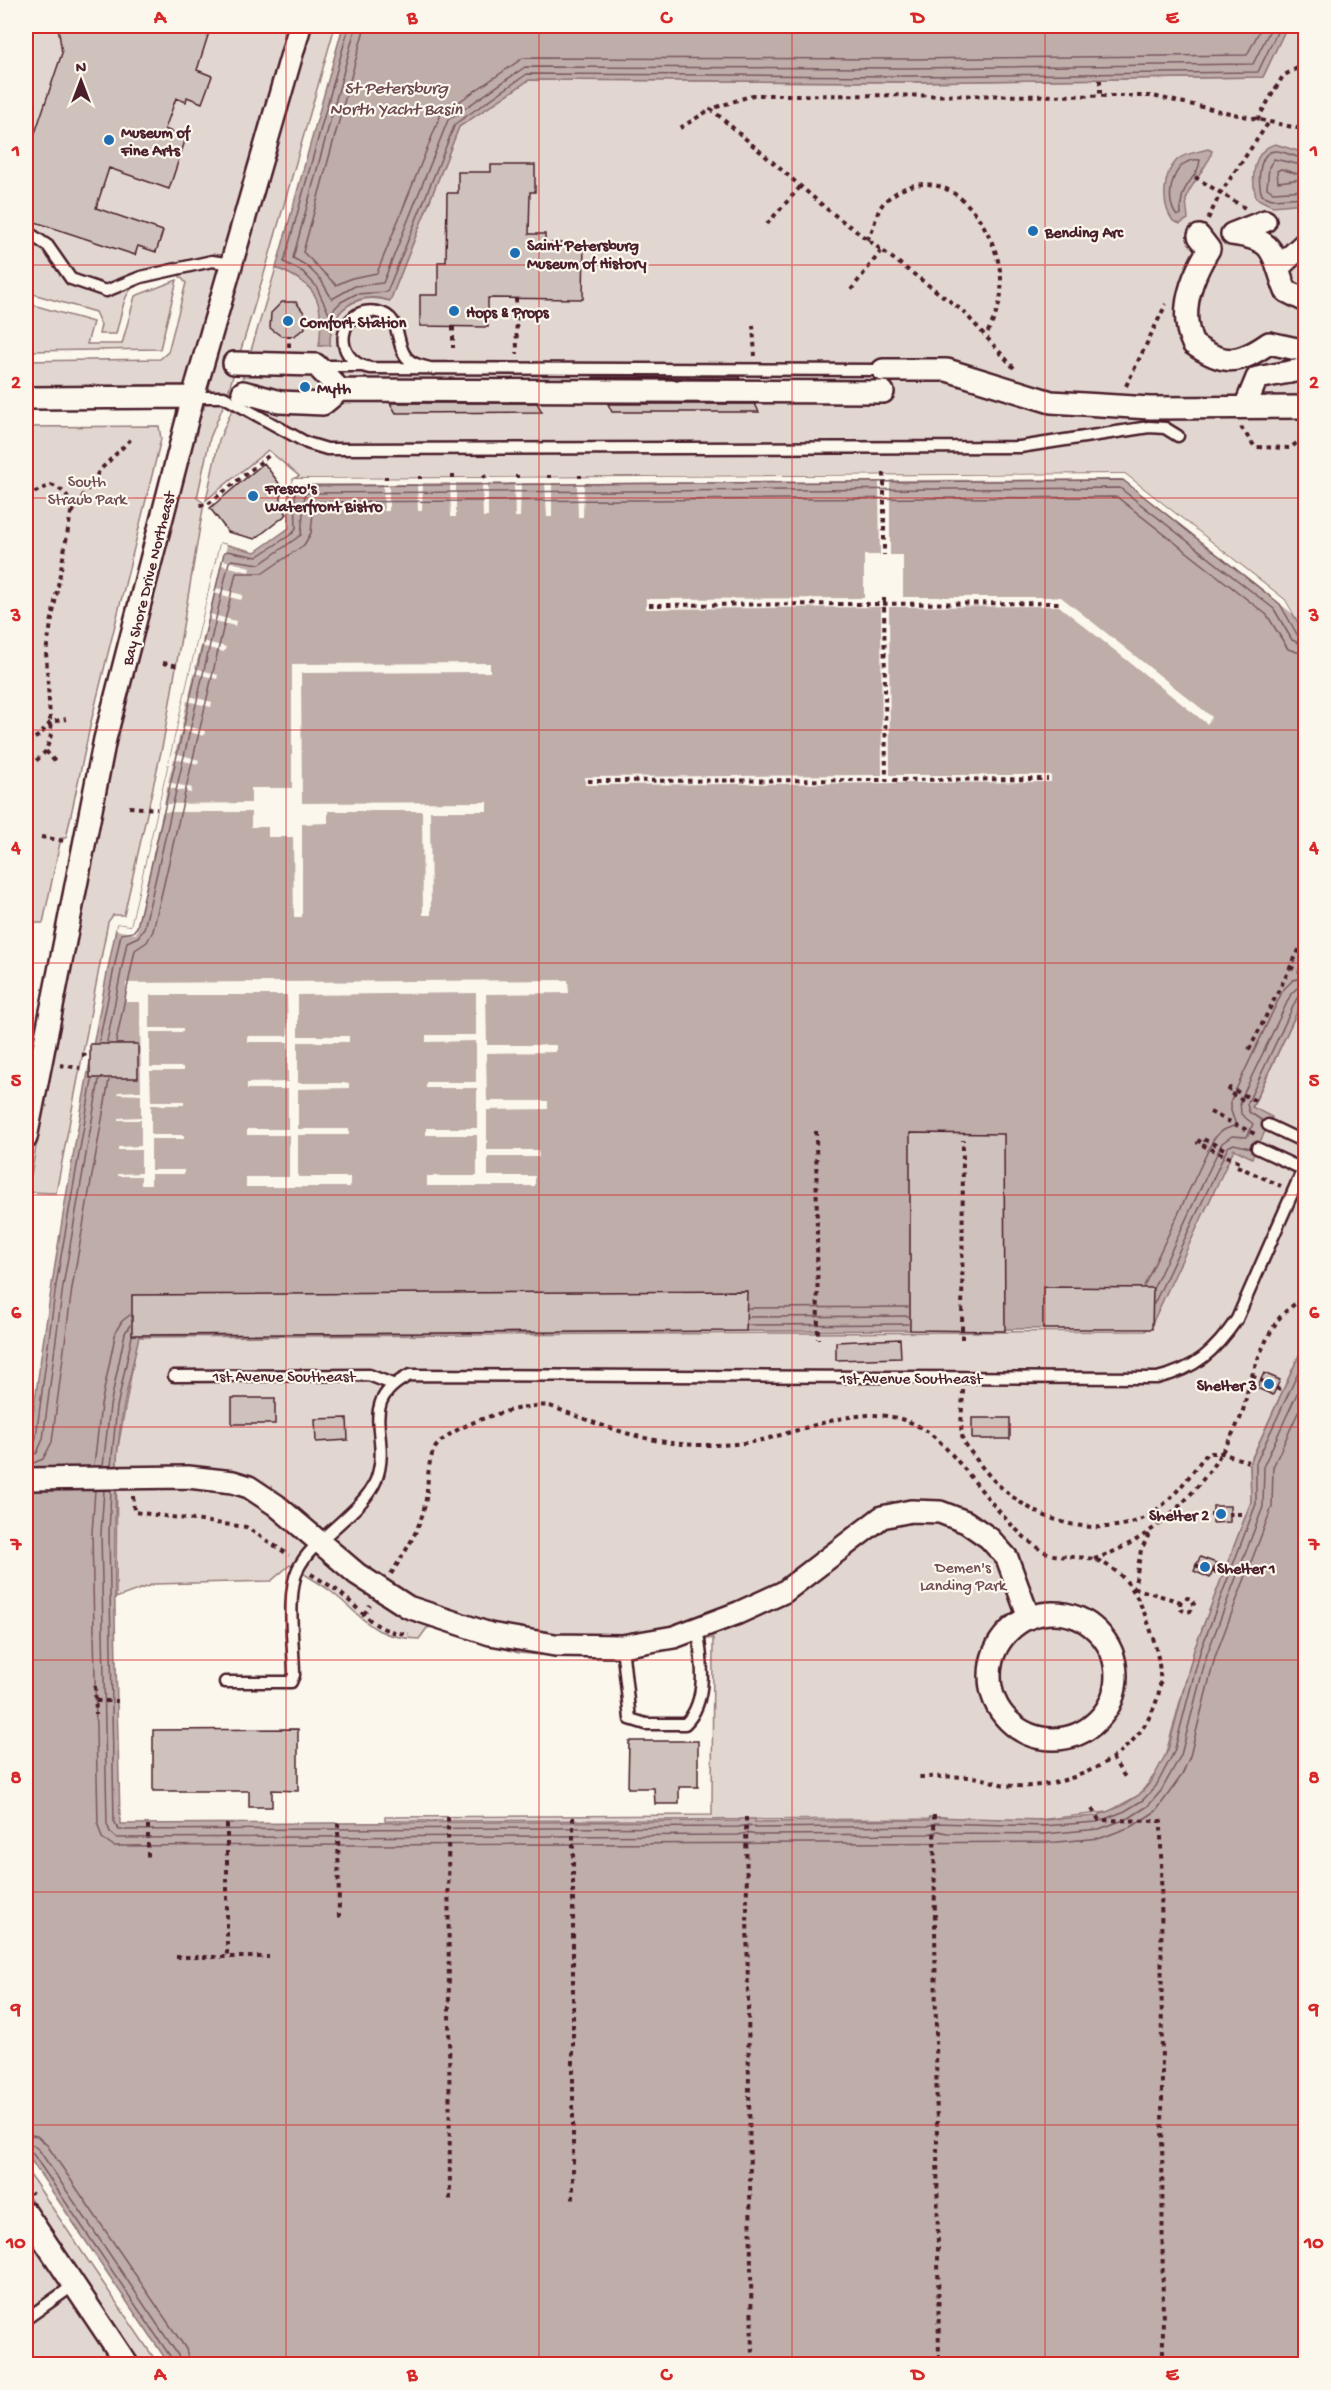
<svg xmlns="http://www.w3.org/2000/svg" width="1331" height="2390" font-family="'Gochi Hand',sans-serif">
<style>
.green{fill:#e2d7d0;stroke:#967b7e;stroke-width:1.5}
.water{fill:#bfadaa;stroke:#907477;stroke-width:1.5}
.pier{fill:#fbf7ec}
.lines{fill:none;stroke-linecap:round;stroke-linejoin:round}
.shore{stroke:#79585e;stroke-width:1.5}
.building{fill:#cfc2bc;stroke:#4a1f2b;stroke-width:1.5}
.lane-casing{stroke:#4a1f2b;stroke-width:15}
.street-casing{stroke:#4a1f2b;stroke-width:26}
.path{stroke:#4a1f2b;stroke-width:4;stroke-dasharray:4.5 4.5;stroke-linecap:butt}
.lane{stroke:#fbf7ec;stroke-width:10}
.street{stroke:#fbf7ec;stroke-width:21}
.grid{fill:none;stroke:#d62828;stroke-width:1.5;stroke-opacity:0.55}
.poi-dot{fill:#1f6fb2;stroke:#fbf7ec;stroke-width:2}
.labels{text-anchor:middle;stroke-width:4.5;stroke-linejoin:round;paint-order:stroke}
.poi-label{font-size:16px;font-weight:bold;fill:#4a1f2b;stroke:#fbf7ec;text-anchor:start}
.park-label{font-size:16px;fill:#704d54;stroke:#fbf7ec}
.street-label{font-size:16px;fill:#4a1f2b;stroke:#fbf7ec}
.water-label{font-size:18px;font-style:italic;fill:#6d4a51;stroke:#fbf7ec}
.neatline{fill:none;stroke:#d62828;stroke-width:2}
.grid-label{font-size:20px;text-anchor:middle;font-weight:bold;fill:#d62828}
</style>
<rect width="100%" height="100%" fill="#fbf7ec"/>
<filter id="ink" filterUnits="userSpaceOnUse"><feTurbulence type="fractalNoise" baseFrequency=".0167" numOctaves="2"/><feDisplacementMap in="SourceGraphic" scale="12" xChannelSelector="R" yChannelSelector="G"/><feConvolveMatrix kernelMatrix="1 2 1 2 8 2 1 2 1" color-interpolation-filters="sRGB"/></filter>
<g filter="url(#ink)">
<path class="green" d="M26,26H288L185,385L26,386V361L160,359L168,352L186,283L174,270C124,289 129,281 116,334H99L101,325L95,312L26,292Z
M311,26H335L267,264L226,399L210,438L197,498L204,503L163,743L124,915H113L108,922L56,1193L28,1192L42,1112L47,1106L43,1102L116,742L201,409H204V399Z
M1287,26H1305V637L1285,600L1125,474L294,479L299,476L268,450L206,500L219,440L235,403L276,268C318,284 325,302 320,346L330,345C329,310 357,291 390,301L459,127L529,80L908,82L1263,77Z
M177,280L160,349L26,351V303L93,322L87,344H122L135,296Z
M159,426L161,439L91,722L66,838H61L43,923H26V427Z
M1305,995V1342L1250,1462L1251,1502L1194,1650L1163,1764L1139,1795L1108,1812L1038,1820L946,1819V1817H930L929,1819L385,1821V1817L712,1815L713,1638L612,1657H566L519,1653L433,1627L427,1628L419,1639C368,1637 366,1618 329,1590C317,1581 303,1574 290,1565L271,1581L154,1584L116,1598L117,1453L138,1337L1145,1331L1150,1327Z
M26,2169L158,2364H141L26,2193Z
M26,2233L114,2364H26Z"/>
<path class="water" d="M343,26H1287L1263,77L908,82L529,80L459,127L390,301C357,290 329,310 330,345L319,346C325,302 318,284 276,268Z
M1275,144L1305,153V203L1272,206L1256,198C1251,178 1252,151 1275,144Z
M1208,149L1212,151L1210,158L1189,191L1186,200L1188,219L1180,224L1173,221C1161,205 1162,175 1177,160C1184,153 1199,152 1208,149Z
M1125,474L1285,600L1306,637L1305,995L1252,1107L1272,1117L1252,1158L1234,1149L1150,1328L139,1336C130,1377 119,1419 117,1461C111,1581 118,1704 120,1824L739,1821L740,1819H755V1822L929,1820L930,1817L1043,1820L1096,1816L1122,1806L1139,1795L1151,1782L1168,1750L1194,1650L1251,1502L1250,1463L1305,1342V2364H169L26,2153V1452L30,1436C53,1264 82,1094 117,924L131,926L220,543L255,552L289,528V491L294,479Z"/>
<path class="pier" d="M1125,474L1285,600L1293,614L1121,479L890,480V555H903V597H1061L1212,717L1207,724L1059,606L889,607L890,775H1051V782L585,785V777L882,775L881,607L646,609V599L864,598V555H880L879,481L584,483L583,517H578L577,483H552V517H547L545,483H521L520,517H515L514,483H488V517H483L482,483H456V517H451L450,483H423L422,511H418L417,484H389V511H384L383,484H292L294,479Z
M220,543L227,545L223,560L250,567L249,572L222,565L216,588L243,595L241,600L214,593L209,614L236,621L235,626L208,619L202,641L226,647L224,652L201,646L195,668L218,675L217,679L194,673L189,696L212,702L211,707L187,701L182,725L205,731L204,736L181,730L175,753L199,760L198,764L174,759L168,782L192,788L191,793L167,787L164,804L251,803V788H292V664L490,663V672L301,673L302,803L487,802V811H430L431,915H423L422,811H328V823L302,824V917H294L293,837H268V827H251V812H162L136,934L116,930L117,924L131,926Z
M568,980L569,993L486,994L487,1045H556V1052L486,1053L487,1101H548V1109L487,1110V1150H538L539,1157H488V1176H535V1186H427V1176H477V1135H426V1128H477V1088H426V1082H476V1041L426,1042V1035H476V993L298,995V1036H349V1042H298V1083H349V1088L298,1089V1129H349V1135H298V1177H350V1187H246V1177H289V1135H247V1129H288V1089H247V1083L288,1082V1042H247V1036H288L287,995H150V1028H183V1032H150V1067H183V1071H150L151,1101H184V1105H151V1135H184V1139H151V1170H184V1174H151V1185H141V1176H118V1174L141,1173V1150H118V1147L141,1146V1120H118V1118L141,1117V1095L118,1094V1092L141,1091L140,1002H126V983Z"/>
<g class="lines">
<path class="shore" d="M349,26L284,262L303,272L316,286L329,314L341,302L356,294L387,292L455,124L527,74L908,76L1258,72L1280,26
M356,26L293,258L307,266L321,280L332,299L355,286L383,283L448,120L525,67L908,68L1253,64L1272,26
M365,26L303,252L336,285L352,278L377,273L441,114L523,58L908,59L1247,55L1262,26
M1306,159C1296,158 1287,152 1277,151C1258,149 1257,183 1262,195L1272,199L1306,197
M1200,160C1198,181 1179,181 1181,214L1177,216C1162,198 1174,156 1200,160Z
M1306,166L1274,159L1269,167L1267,188L1273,192L1306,190
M1281,169L1301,175L1302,179L1278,182L1277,171Z
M99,1042L121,934L133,932L137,927L224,553L227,551L257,557L293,533L296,528L295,493L299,486L1123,480L1280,604L1298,636L1306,638
M107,1042L127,942L138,937L144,929L229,562L232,560L260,564L301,535L305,493L1120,488L1274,609L1292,640L1306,646
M116,1042L135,950L147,942L153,931L236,573H263L304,545L311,533L314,502L1117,497L1267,615L1288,649L1306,655
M1263,1121L1249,1112L1247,1104L1297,998L1306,994
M1144,1286L1213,1140L1221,1131L1236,1125L1231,1111V1100L1283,990L1293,980L1306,977
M1154,1287L1222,1143L1232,1136L1247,1137L1253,1124L1241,1114L1240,1101L1291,994L1297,988L1306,986
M1154,1304L1228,1147L1234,1144L1250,1148
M748,1308L908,1307
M748,1317L908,1316
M748,1325L908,1324
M26,1449L33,1447L36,1437L56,1285L92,1080
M26,1457L37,1453L43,1439L63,1286L99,1080
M26,1466L43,1459L52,1442L72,1288L109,1080
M94,1466L101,1405L116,1331L122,1321L130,1315
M103,1466L110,1406L125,1333L130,1325
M111,1466L117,1407L132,1336
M95,1490L92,1533L98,1825L102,1838L114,1846L1057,1842L1101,1838L1133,1826L1156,1811L1182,1775L1190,1756L1215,1657L1272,1507L1273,1467L1306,1395
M104,1490L101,1533L107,1824L110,1832L117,1838L738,1835L747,1833L756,1835L928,1834L938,1831L947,1833L1044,1834L1099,1829L1129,1818L1148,1806L1161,1791L1181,1755L1207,1654L1263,1507L1264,1465L1306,1374
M111,1490L109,1533L114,1823L119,1830L738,1827L749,1825L756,1828L928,1826L935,1823L1043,1826L1097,1822L1125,1811L1143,1800L1156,1786L1174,1752L1200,1652L1256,1504V1463L1306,1356
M26,2134L37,2136L47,2145L186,2349L190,2364
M26,2143L33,2145L39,2150L178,2355L181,2364
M26,2151L33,2154L172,2359L173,2364"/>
</g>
<path class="building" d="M58,26H211L197,70L212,76L202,103L187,97L186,102L176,98L165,129L186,138L169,189L109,168L96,208L163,231L156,252L138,246L135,255L26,219V160L62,53Z
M491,165H535V192H530L529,234H545V243H584L583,299L488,298V327L420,326V295H438V262H446L447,193H458V172H491Z
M282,302H296L305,314V328L294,336H281L270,328L271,313Z
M593,377H739L740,379L593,378Z
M390,403H537L542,412L396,413Z
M608,404H755L759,412H612Z
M264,463L281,486V506L287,514L255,539L228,532L210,508Z
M90,1044H138V1078H90Z
M910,1133L1004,1134L1005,1331L910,1330Z
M1043,1287L1153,1288L1152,1329H1043Z
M747,1291L746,1331L132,1335V1295Z
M900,1339L901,1358L836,1360V1342Z
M1264,1373L1280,1380L1273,1395L1257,1388Z
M232,1398H275V1424H232Z
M347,1418L348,1440L316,1442L315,1419Z
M972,1418H1010V1439H972Z
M1213,1506H1230V1522L1213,1523Z
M1200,1557L1216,1563L1210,1578L1194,1571Z
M298,1729V1791L272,1790V1807H249V1791H153V1730Z
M629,1741H698V1787H679V1804H655L654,1788H628Z"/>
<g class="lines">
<g class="lane-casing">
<path id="lane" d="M26,231L48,246L71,279L106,291L141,277L212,261L231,264
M319,366H361
M434,369C427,367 418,366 412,362C392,350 406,317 377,312C339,305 329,360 370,368L883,370
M193,397H224L307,443L327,449L1020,447L1149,427L1165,428L1178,436
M1268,1125L1306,1143
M1257,1148L1302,1169
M174,1376L369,1375L392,1384
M622,1646L630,1719L646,1724H685C709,1701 702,1658 697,1627
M225,1682H291L294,1675C294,1647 286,1594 298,1569C311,1540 364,1511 376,1480C393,1436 354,1403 410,1375L1157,1378C1196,1369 1215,1351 1237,1319L1306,1162
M26,2319L74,2285"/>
</g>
<g class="street-casing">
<path id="street" d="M1232,234C1278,240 1271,253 1286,291L1306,301
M1232,234L1265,221
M1199,236L1209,249C1191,278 1178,312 1193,344C1224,366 1239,364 1269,343L1306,351
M1279,267L1306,242
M234,363L316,365L340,390
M883,370H947L1051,402L1150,408L1306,407
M243,392L280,402L323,404L340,390L883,392
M26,398L193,397
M1245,407L1257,378L1306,369
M26,1138L105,739L193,397L300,26
M26,1479L188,1477L233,1482L249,1487L276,1505L357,1574L408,1607L490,1634L555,1645L622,1646L674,1637L738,1613L784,1592L882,1517L911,1511L940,1512L966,1522L989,1538L1007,1558L1029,1618
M990 1676a63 63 0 1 1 126 0a63 63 0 1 1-126 0Z
M26,2213L127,2364"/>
</g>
<path class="path" d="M1100,80V96
M1257,120L1283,76L1306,63
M680,128L711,109
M1195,177L1245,208
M1208,219L1221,192L1269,122
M767,224L801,186
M867,240C877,226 874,208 890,197C950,151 1006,238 1001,293C1000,308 992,323 986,336
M851,290L881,251
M516,298L517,354
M753,325L755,356
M453,327V348
M289,347V335
M1014,368L963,311L828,210L711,109L753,95L1153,96L1306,130
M1126,386L1166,304
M1241,427L1255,447L1290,448L1306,436
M884,473V555
M453,475V478
M484,475L485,478
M517,475V478
M549,475V478
M580,475V478
M386,476V479
M420,476V479
M26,496L51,485C66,491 71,497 71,513L46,652L51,735L46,751L26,771
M200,505H207L272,453
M72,513L100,470L133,437
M884,598L886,780L1048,779
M649,605L1062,603
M163,663L179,666
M26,740C38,740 43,731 51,722L66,719
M46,751L57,764
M588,781L886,780
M129,807L157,809
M41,837L64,841
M1290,967L1306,974
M1249,1050L1306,936
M82,1055L90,1054
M60,1065L80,1068
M1243,1100L1228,1092L1230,1088L1256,1101
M1210,1112L1255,1134
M816,1131L818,1339
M1224,1149L1201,1138L1198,1143L1239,1162
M1237,1166L1281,1186
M962,1339L963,1140
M1252,1376L1280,1390
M963,1390C963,1405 959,1426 963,1440C965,1446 972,1453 976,1459C1010,1507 1070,1539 1131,1523C1164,1514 1187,1479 1207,1453H1222L1248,1462
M133,1496L134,1512L246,1527L289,1555
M1210,1514H1241
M1094,1559C1160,1538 1209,1483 1239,1421C1245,1409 1246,1394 1250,1382C1256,1362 1265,1340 1276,1323C1282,1312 1297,1303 1306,1295
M1195,1565L1219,1573
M311,1574C320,1580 330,1585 339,1592C364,1612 374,1633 409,1634
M391,1574C405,1552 420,1530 425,1504C429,1487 426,1466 434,1450C445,1426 524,1402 550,1406C603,1426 650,1446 709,1445C732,1445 755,1443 777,1436C835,1420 891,1395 941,1443C973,1475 1003,1525 1040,1549C1056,1560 1075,1555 1093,1559C1105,1562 1118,1572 1126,1581C1143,1600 1159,1649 1160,1674C1162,1693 1153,1713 1142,1729C1115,1768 1053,1792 1005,1785C994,1783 982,1777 970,1777C952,1776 934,1777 916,1777
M1134,1588L1181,1602
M1134,1590L1141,1550L1149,1534
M1180 1605a7 7 0 1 1 14 0a7 7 0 1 1-14 0Z
M364,1614L370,1605
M95,1686L96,1715
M96,1701H118
M1112,1758L1127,1780
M1092,1809L1099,1820L1161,1821L1163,2364
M934,1815L939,2364
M448,1817L450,2200
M573,1817V2203
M746,1817L752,2363
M338,1823L339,1919
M227,1824V1957
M148,1825V1860
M176,1957H269
M26,2185L32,2194"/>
<use href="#lane" class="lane"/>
<use href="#street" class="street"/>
</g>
</g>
<path class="grid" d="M286,26V2364M539,26V2364M792,26V2364M1045,26V2364M26,265H1306M26,498H1306M26,730H1306M26,963H1306M26,1195H1306M26,1427H1306M26,1660H1306M26,1892H1306M26,2125H1306"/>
<g class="poi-dot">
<circle cx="109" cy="140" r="6"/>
<circle cx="1033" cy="231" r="6"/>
<circle cx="515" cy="253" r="6"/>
<circle cx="454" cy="311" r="6"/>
<circle cx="288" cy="321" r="6"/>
<circle cx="305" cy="387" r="6"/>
<circle cx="253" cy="496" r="6"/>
<circle cx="1269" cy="1384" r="6"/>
<circle cx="1221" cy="1514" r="6"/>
<circle cx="1205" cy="1567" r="6"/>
</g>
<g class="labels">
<g class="poi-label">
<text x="121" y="137">Museum of<tspan x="121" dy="18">Fine Arts</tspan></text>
<text x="1045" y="237">Bending Arc</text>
<text x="527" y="250">Saint Petersburg<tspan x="527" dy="18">Museum of History</tspan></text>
<text x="466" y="317">Hops &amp; Props</text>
<text x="300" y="327">Comfort Station</text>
<text x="317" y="393">Myth</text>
<text x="265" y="493">Fresco's<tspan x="265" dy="18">Waterfront Bistro</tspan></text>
<text x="1257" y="1390" text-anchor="end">Shelter 3</text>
<text x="1209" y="1520" text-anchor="end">Shelter 2</text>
<text x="1217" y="1573">Shelter 1</text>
</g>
<g class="park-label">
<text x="87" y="486">South<tspan x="87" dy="18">Straub Park</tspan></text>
<text x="963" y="1572">Demen's<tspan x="963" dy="18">Landing Park</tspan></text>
</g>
<g class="street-label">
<text transform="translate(147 578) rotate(-76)" y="6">Bay Shore Drive Northeast</text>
<text x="284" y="1381">1st Avenue Southeast</text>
<text x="911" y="1383">1st Avenue Southeast</text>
</g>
<g class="water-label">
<text x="396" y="93">St Petersburg<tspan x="396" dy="21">North Yacht Basin</tspan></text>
</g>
</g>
<rect width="1331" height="2390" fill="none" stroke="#fbf7ec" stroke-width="66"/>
<g transform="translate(81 81)" stroke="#fbf7ec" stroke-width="4.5" paint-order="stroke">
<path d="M0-4.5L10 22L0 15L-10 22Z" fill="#4a1f2b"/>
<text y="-9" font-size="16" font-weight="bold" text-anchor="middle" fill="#4a1f2b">N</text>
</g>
<rect x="33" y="33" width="1265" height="2324" class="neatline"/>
<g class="grid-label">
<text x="160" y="23">A</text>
<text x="412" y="23">B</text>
<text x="666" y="23">C</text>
<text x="918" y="23">D</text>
<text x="1172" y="23">E</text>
<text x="16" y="156">1</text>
<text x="1314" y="156">1</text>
<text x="16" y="388">2</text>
<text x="1314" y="388">2</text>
<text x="16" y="621">3</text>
<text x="1314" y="621">3</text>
<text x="16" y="853">4</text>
<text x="1314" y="853">4</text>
<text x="16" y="1086">5</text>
<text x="1314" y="1086">5</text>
<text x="16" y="1318">6</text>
<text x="1314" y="1318">6</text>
<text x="16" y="1550">7</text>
<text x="1314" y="1550">7</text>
<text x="16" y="1783">8</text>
<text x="1314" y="1783">8</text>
<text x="16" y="2015">9</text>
<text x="1314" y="2015">9</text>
<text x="16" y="2248">10</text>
<text x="1314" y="2248">10</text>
<text x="160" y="2380">A</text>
<text x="412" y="2380">B</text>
<text x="666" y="2380">C</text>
<text x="918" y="2380">D</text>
<text x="1172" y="2380">E</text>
</g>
</svg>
